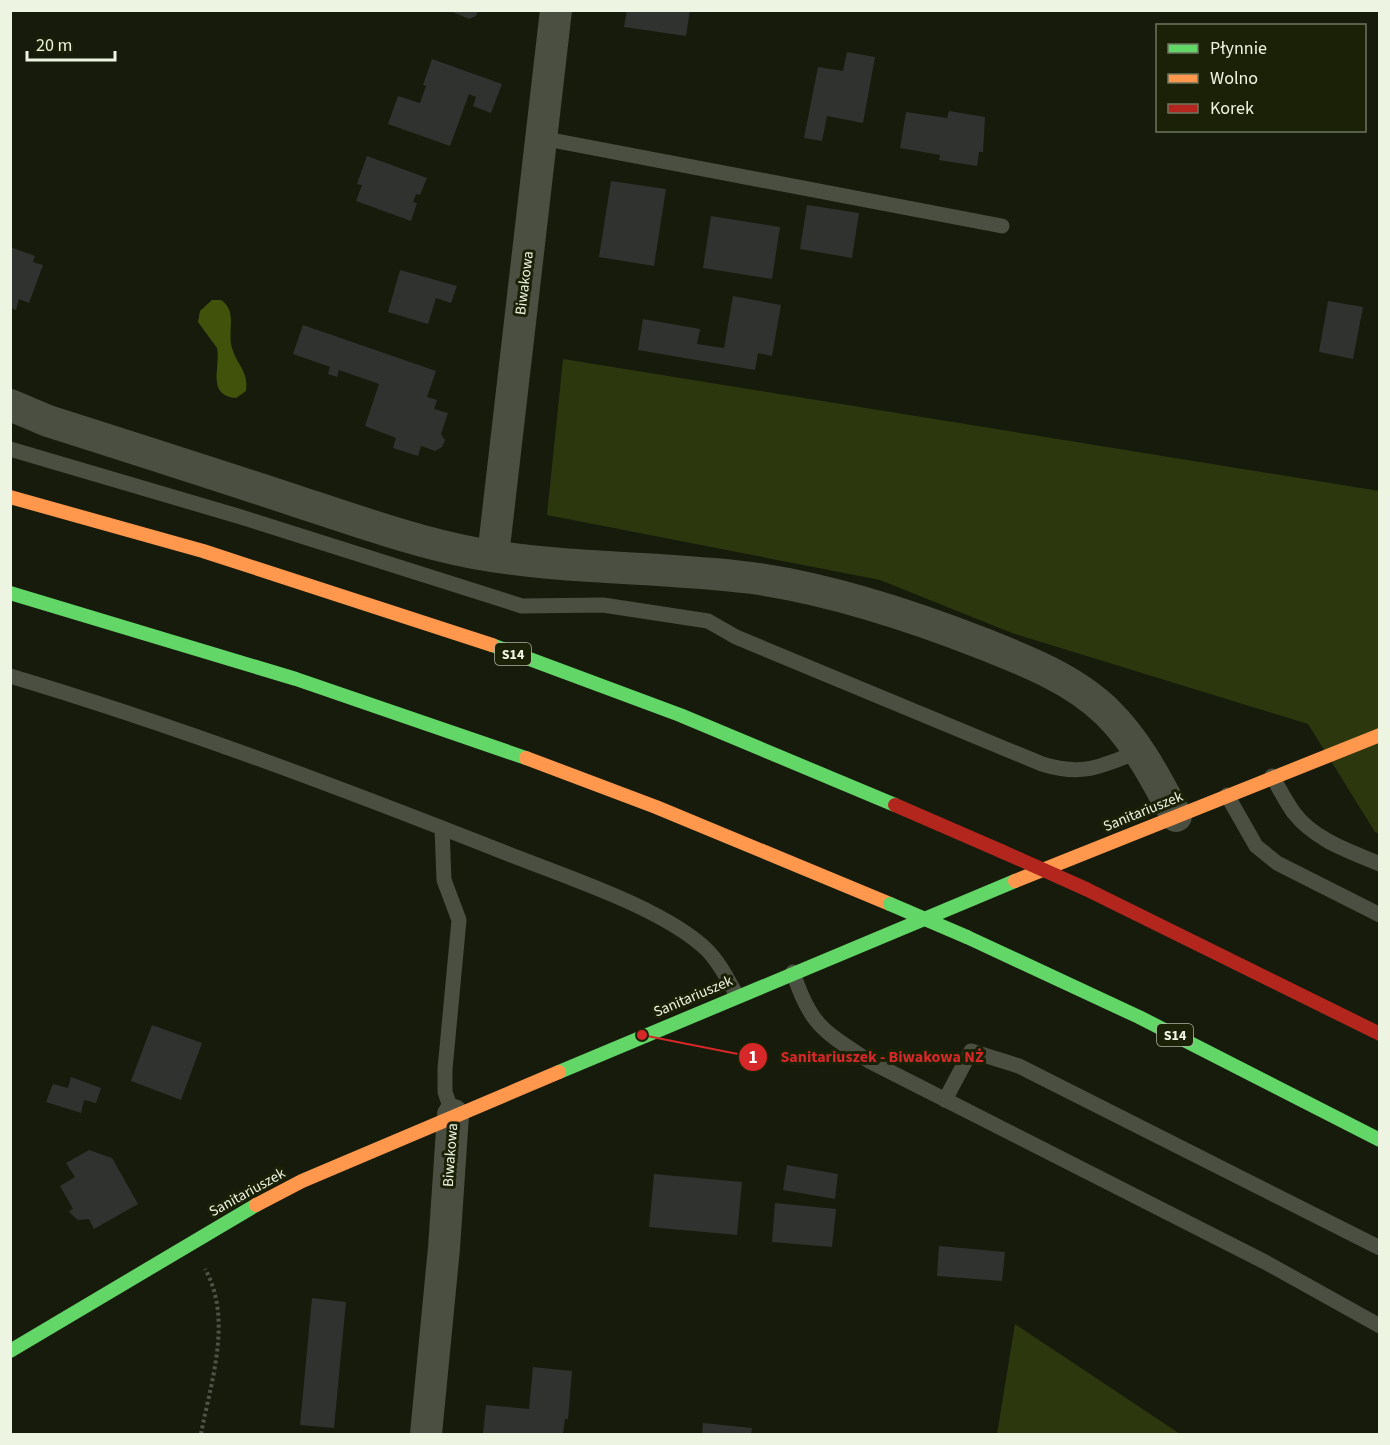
<svg xmlns="http://www.w3.org/2000/svg" width="1390" height="1445" font-family="'Source Sans 3',sans-serif">
	<style>
		.green { fill: #2c370e }
		.water { fill: #41520b }
		.building { fill: #2f322f }
		.lines { fill: none; stroke-linecap: round; stroke-linejoin: round }
		.path { stroke: #4f5347; stroke-width: 4; stroke-dasharray: 3 3; stroke-linecap: butt }
		.lane { stroke: #4b4f42; stroke-width: 15 }
		.street { stroke: #4b4f42; stroke-width: 32 }
		.fast { stroke: #63d668; stroke-width: 14 }
		.slow { stroke: #ff974d; stroke-width: 14 }
		.jam { stroke: #b3261e; stroke-width: 14 }
		.fast-bridge { stroke: #63d668; stroke-width: 14 }
		.jam-bridge { stroke: #b3261e; stroke-width: 14 }
		.labels { text-anchor: middle; stroke-width: 6; stroke-linejoin: round; paint-order: stroke }
		.shield { fill: #1a2106; stroke: #aeb5a0; stroke-width: 1.5 }
		.shield-label { font-size: 14px; font-weight: bold; fill: #edf4e2 }
		.street-label { font-size: 15px; fill: #edf4e2; stroke: #1a2106 }
		.leader { fill: none; stroke: #d62828; stroke-width: 2 }
		.callout-dot { fill: #d62828; stroke: #1a2106; stroke-width: 2 }
		.mark-label { font-size: 18px; text-anchor: middle; font-weight: bold; fill: #fff }
		.callout-label { font-size: 16px; text-anchor: middle; font-weight: bold; fill: #d62828; stroke: #1a2106; stroke-width: 6; stroke-linejoin: round; paint-order: stroke }
	</style>
	<rect width="100%" height="100%" fill="#171b0c"/>
	<g class="green">
		<path d="M563 359 1379 491V834L1375 832 1308 724 1012 633 880 580 547 515Z"/>
		<path d="M1015 1324 1180 1434H997Z"/>
	</g>
	<path class="water" d="M212 300H221C238 312 227 330 232 348 237 365 249 372 246 391L236 398C206 395 221 367 217 348L198 322 200 311Z"/>
	<g class="building">
		<path d="M448 10H478L476 16 469 19Z"/>
		<path d="M627 10H690L686 36 624 27Z"/>
		<path d="M847 52 875 57 863 123 827 116 822 141 804 138 818 67 843 71Z"/>
		<path d="M432 59 502 84 491 113 473 106 476 97 469 94 450 146 388 124 398 96 420 103 426 86 423 85Z"/>
		<path d="M949 111 985 117 983 152H979L977 166 939 160 940 155 900 148 906 112 947 118Z"/>
		<path d="M367 156 427 178 420 195 416 194 413 202 417 203 411 221 356 201 362 185 357 184Z"/>
		<path d="M611 181 666 189 654 266 599 257Z"/>
		<path d="M807 205 859 213 852 258 800 249Z"/>
		<path d="M711 216 780 227 772 279 703 268Z"/>
		<path d="M10 247 35 256 33 262 43 265 29 303 19 299 16 310 10 308Z"/>
		<path d="M400 270 457 286 451 303 436 298 428 324 388 312Z"/>
		<path d="M733 296 781 305 772 356 758 353 755 370 638 350 643 319 700 329 697 344 724 348Z"/>
		<path d="M1328 301 1363 307 1353 359 1319 352Z"/>
		<path d="M303 325 436 371 427 397 437 400 434 409 448 413 441 434 445 440 442 447 435 451 421 446 418 456 393 448 396 438 365 426 379 384 339 370 337 377 328 374 330 367 293 354Z"/>
		<path d="M152 1025 202 1043 181 1100 131 1081Z"/>
		<path d="M71 1077 101 1088 96 1103 84 1100 81 1113 46 1102 53 1084 68 1088Z"/>
		<path d="M89 1150 112 1158 138 1204 94 1229 89 1219 78 1220 71 1214 69 1211 73 1209 60 1186 75 1177 66 1163Z"/>
		<path d="M787 1165 838 1174 835 1199 783 1190Z"/>
		<path d="M654 1174 742 1182 737 1235 649 1227Z"/>
		<path d="M775 1203 836 1209 832 1247 772 1242Z"/>
		<path d="M939 1246 1005 1252 1002 1281 937 1276Z"/>
		<path d="M312 1298 346 1302 334 1428 300 1425Z"/>
		<path d="M533 1367 572 1371 568 1419H565L563 1434H483L486 1405 529 1409Z"/>
		<path d="M703 1423 752 1428 751 1434H702Z"/>
	</g>
	<g class="lines">
		<path class="path" d="M201 1434C211 1381 233 1319 205 1269"/>
		<g class="lane">
			<path d="M541 138 1002 226"/>
			<path d="M10 449 241 517 522 606 603 605 708 621 736 637 1042 764C1084 777 1101 766 1140 751"/>
			<path d="M10 676C181 727 346 790 511 855 567 877 665 909 707 950 720 963 728 980 737 996"/>
			<path d="M1272 776C1279 788 1286 802 1294 813 1315 840 1349 851 1380 864"/>
			<path d="M1227 795 1256 846 1277 863 1380 915"/>
			<path d="M442 828 444 880 459 920 445 1069V1092L453 1115"/>
			<path d="M793 972C810 1025 823 1031 869 1061L1265 1262 1380 1326"/>
			<path d="M945 1100 971 1051 1019 1066 1380 1248"/>
		</g>
		<g class="street">
			<path d="M10 405 48 421C133 448 218 475 302 503 358 521 416 542 474 553 566 570 660 566 752 578 831 589 910 615 984 644 1027 661 1075 680 1108 713 1138 743 1156 779 1176 816"/>
			<path d="M493 556 556 10"/>
			<path d="M426 1434 444 1248 453 1115"/>
		</g>
		<g class="fast">
			<path d="M10 593 296 679 526 758"/>
			<path d="M492 645 680 715 895 805"/>
			<path d="M967 937 1139 1017 1380 1140"/>
			<path d="M559 1072 1015 881"/>
			<path d="M10 1351 256 1205"/>
		</g>
		<g class="slow">
			<path d="M10 497 203 551 492 645"/>
			<path d="M526 758 656 807 890 904"/>
			<path d="M1015 881 1380 735"/>
			<path d="M256 1205 302 1181 559 1072"/>
		</g>
		<g class="jam">
			<path d="M895 805 1001 851"/>
			<path d="M1086 889 1380 1034"/>
		</g>
		<path class="fast-bridge" d="M890 904 967 937"/>
		<path class="jam-bridge" d="M1001 851 1086 889"/>
	</g>
	<g class="labels">
		<g class="shield">
			<rect x="495" y="643" width="36" height="22" rx="4.5"/>
			<rect x="1157" y="1024" width="36" height="22" rx="4.5"/>
		</g>
		<g class="shield-label">
			<text x="513" y="659">S14</text>
			<text x="1175" y="1040">S14</text>
		</g>
		<g class="street-label">
			<text transform="translate(524 283) rotate(-83)" y="5">Biwakowa</text>
			<text transform="translate(1143 811) rotate(-22)" y="5">Sanitariuszek</text>
			<text transform="translate(693 996) rotate(-23)" y="5">Sanitariuszek</text>
			<text transform="translate(450 1155) rotate(-86)" y="5">Biwakowa</text>
			<text transform="translate(247 1192) rotate(-29)" y="5">Sanitariuszek</text>
		</g>
	</g>
	<path class="leader" d="M642 1035L753 1057"/>
	<g class="callout-dot">
		<circle cx="642" cy="1035" r="6"/>
		<circle cx="753" cy="1057" r="15"/>
	</g>
	<g class="mark-label">
		<text x="753" y="1063">1</text>
	</g>
	<g class="callout-label">
		<text x="882" y="1062">Sanitariuszek - Biwakowa NŻ</text>
	</g>
	<rect width="1390" height="1445" fill="none" stroke="#edf4e2" stroke-width="24"/>
	<rect x="1156" y="24" width="210" height="108" fill="#1a2106" stroke="#6e755e" stroke-width="1.5"/>
	<rect x="1168" y="44" width="30" height="9" fill="#63d668" stroke="#6e755e" stroke-width="1.5"/>
	<text x="1210" y="54" font-size="18" fill="#edf4e2">Płynnie</text>
	<rect x="1168" y="74" width="30" height="9" fill="#ff974d" stroke="#6e755e" stroke-width="1.5"/>
	<text x="1210" y="84" font-size="18" fill="#edf4e2">Wolno</text>
	<rect x="1168" y="104" width="30" height="9" fill="#b3261e" stroke="#6e755e" stroke-width="1.5"/>
	<text x="1210" y="114" font-size="18" fill="#edf4e2">Korek</text>
	<path d="M27 51v9h88v-9" fill="none" stroke="#edf4e2" stroke-width="3"/>
	<text x="36" y="51" font-size="18" fill="#edf4e2" stroke="#1a2106" stroke-width="4.5" paint-order="stroke">20 m</text>
</svg>
